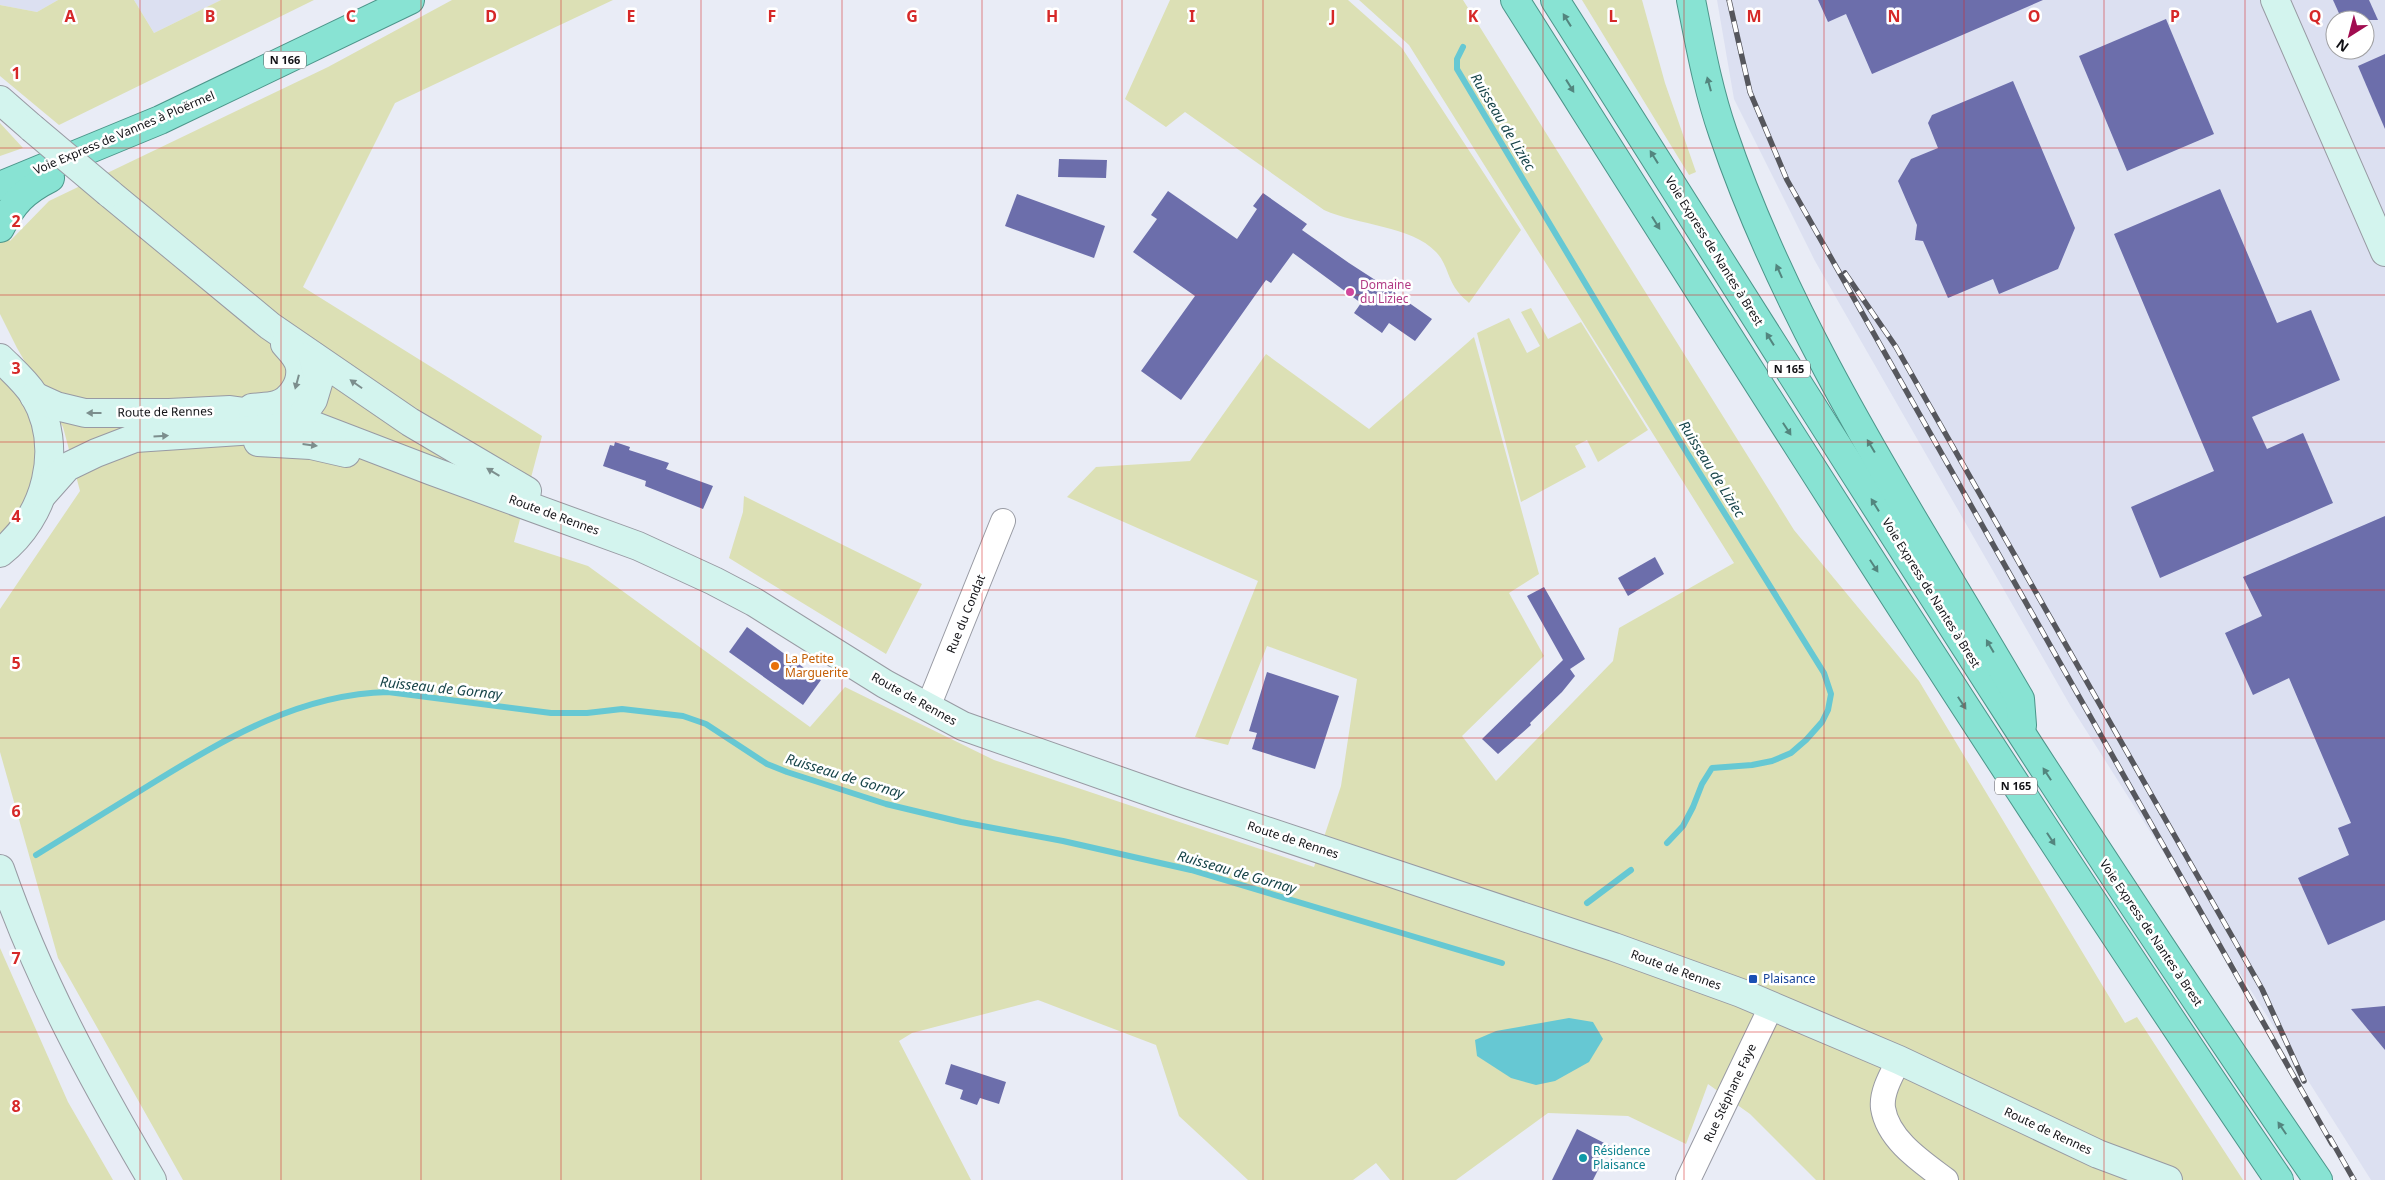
<svg xmlns="http://www.w3.org/2000/svg" width="2385" height="1180" font-family="'Noto Sans',sans-serif">
	<style>
		.built { fill: #dce0f1; fill-rule: evenodd }
		.green { fill: #dce0b5 }
		.water { fill: #66c8d3 }
		.lines { fill: none; stroke-linecap: round; stroke-linejoin: round }
		.stream { stroke: #66c8d3; stroke-width: 6 }
		.building { fill: #6c6eab }
		.minor-casing { stroke: #989aa3; stroke-width: 26 }
		.secondary-casing { stroke: #989aa3; stroke-width: 30 }
		.trunk-casing { stroke: #4c958a; stroke-width: 30 }
		.minor { stroke: #fff; stroke-width: 24 }
		.secondary { stroke: #d3f4ee; stroke-width: 28 }
		.trunk { stroke: #88e3d3; stroke-width: 28 }
		.rail-casing { stroke: #56575d; stroke-width: 5.5 }
		.rail { stroke: #fff; stroke-width: 4; stroke-dasharray: 11; stroke-linecap: butt }
		.secondary-bridge-casing { stroke: #989aa3; stroke-width: 30; stroke-linecap: butt }
		.secondary-bridge { stroke: #d3f4ee; stroke-width: 28 }
		.oneway { fill: #53857e }
		.oneway2 { fill: #7c8e8d }
		.grid { fill: none; stroke: #d62828; stroke-width: 1; stroke-opacity: 0.55 }
		.hotel-dot { fill: #d1479c; stroke: #fff; stroke-width: 2 }
		.food-dot { fill: #e8710a; stroke: #fff; stroke-width: 2 }
		.transit-dot { fill: #1a4fb4; stroke: #fff; stroke-width: 2 }
		.culture-dot { fill: #0f9aa8; stroke: #fff; stroke-width: 2 }
		.labels { text-anchor: middle; stroke-width: 5; stroke-linejoin: round; paint-order: stroke }
		.shield { fill: #fff; stroke: #59595c; stroke-width: 1 }
		.shield-label { font-size: 11px; font-weight: bold; fill: #121216 }
		.street-label { font-size: 12px; fill: #121216; stroke: #fff }
		.hotel-label { font-size: 12px; fill: #b23c85; stroke: #fff; text-anchor: start }
		.food-label { font-size: 12px; fill: #c56008; stroke: #fff; text-anchor: start }
		.transit-label { font-size: 12px; fill: #164399; stroke: #fff; text-anchor: start }
		.culture-label { font-size: 12px; fill: #0d838f; stroke: #fff; text-anchor: start }
		.water-label { font-size: 14px; font-style: italic; fill: #18454a; stroke: #fff }
		.grid-label { font-size: 16px; text-anchor: middle; font-weight: bold; fill: #d62828; stroke: #fff; stroke-width: 5; stroke-linejoin: round; paint-order: stroke }
	</style>
	<rect width="100%" height="100%" fill="#e9ecf6"/>
	<g class="built">
		<path d="M0 0H58L37 12 0 5Z"/>
		<path d="M134 0H221L154 33Z"/>
		<path d="M1717 0H2385V1180H2371L2070 705 1815 261 1734 99ZM2335 20H2365V50H2335Z"/>
	</g>
	<g class="green">
		<path d="M58 0H134L154 33 221 0H314L59 125 0 76V5L37 12Z"/>
		<path d="M452 0H613L395 103 303 287 542 436 514 542 588 566 810 727 845 687 994 760 1314 867 1341 786 1357 679 1267 646 1228 745 1195 737 1258 581 1067 497 1096 467 1190 461 1266 354 1369 429 1474 337 1539 574 1509 593 1544 656 1462 736 1496 781 1613 661 1619 628 1734 563 1409 45 1359 0H1463L1794 530 1919 681 2125 1023 2137 1017 2243 1180H1816L1750 1114 1708 1084 1686 1144 1628 1116 1548 1113 1456 1180H1390L1376 1163 1353 1180H1248L1179 1116 1156 1045 1038 1000 912 1033 899 1041 971 1180H183L58 958 0 752V609L80 491 63 427 17 348 0 314V225L10 241 49 201 328 67Z"/>
		<path d="M1170 0H1348L1402 48 1521 230 1469 303C1466 300 1461 296 1458 292 1448 280 1447 263 1436 252 1412 226 1357 225 1324 210L1185 112 1166 127 1125 99Z"/>
		<path d="M1582 0H1642L1665 83 1696 172 1689 175Z"/>
		<path d="M0 123 23 148 0 156Z"/>
		<path d="M1531 308 1548 339 1581 322 1648 430 1598 462 1587 440 1575 446 1586 467 1521 502 1477 333 1509 318 1527 353 1540 346 1521 312Z"/>
		<path d="M0 377C39 406 45 468 22 509 17 519 7 528 0 536Z"/>
		<path d="M744 496 922 584 886 654 729 558 743 512Z"/>
		<path d="M0 948 68 1102 113 1180H0Z"/>
	</g>
	<path class="water" d="M1569 1018 1593 1022 1603 1039 1589 1062 1555 1081 1536 1085 1511 1078 1477 1056 1475 1040 1496 1031Z"/>
	<g class="lines">
		<g class="stream">
			<path d="M1463 47 1457 59V69L1679 440 1824 673 1831 694 1828 710 1822 722 1806 740 1791 753 1772 761 1752 765 1712 768 1702 784 1693 807 1683 826 1667 843"/>
			<path d="M36 855C76 830 116 806 156 781 228 737 301 694 388 692L551 713H587L622 709 683 716 706 724 767 764 787 772 886 804 961 822 1063 841 1191 870 1502 963"/>
			<path d="M1587 903 1631 870"/>
		</g>
	</g>
	<g class="building">
		<path d="M1818 0H2043L1872 74 1846 14 1828 22Z"/>
		<path d="M2333 0H2369L2378 20H2342Z"/>
		<path d="M2166 19 2214 134 2127 171 2079 56Z"/>
		<path d="M2385 54V129L2358 66Z"/>
		<path d="M2013 81 2075 228 2058 269 1999 294 1993 279 1948 298 1923 241 1915 240 1917 225 1898 181 1911 159 1938 148 1928 123 1932 115Z"/>
		<path d="M1059 159 1107 160 1106 178 1058 177Z"/>
		<path d="M2220 189 2277 323 2311 310 2340 380 2252 417 2267 449 2303 433 2333 503 2160 578 2131 507 2214 471 2114 234Z"/>
		<path d="M1168 191 1237 239 1257 209 1253 206 1263 193 1307 224 1302 230 1349 263 1383 285 1395 282V293L1432 319 1415 341 1389 323 1382 333 1354 313 1361 303 1293 253 1271 283 1266 280 1181 400 1141 371 1195 296 1133 252 1157 219 1151 215Z"/>
		<path d="M1017 194 1105 226 1094 258 1005 226Z"/>
		<path d="M615 442 630 447 629 450 669 463 666 469 713 486 703 509 645 486 646 481 603 466 610 445 614 446Z"/>
		<path d="M2385 516V920L2328 945 2298 878 2349 855 2338 828 2351 823 2289 678 2253 695 2225 633 2262 616 2243 577Z"/>
		<path d="M1655 557 1664 574 1628 596 1618 578Z"/>
		<path d="M1544 587 1585 659 1570 669 1575 676 1562 692 1530 723 1531 725 1498 754 1482 739 1563 660 1527 596Z"/>
		<path d="M747 627 821 680 803 705 729 652Z"/>
		<path d="M1267 672 1339 696 1315 769 1252 749 1257 733 1249 731Z"/>
		<path d="M2385 1006V1050L2351 1009Z"/>
		<path d="M951 1064 1006 1082 999 1104 980 1098 977 1105 960 1099 963 1090 945 1084Z"/>
		<path d="M1577 1129 1610 1146 1593 1180H1552Z"/>
	</g>
	<g class="lines">
		<defs>
			<g id="minor">
				<path d="M928 707 1003 521"/>
				<path d="M1899 1060C1892 1074 1881 1092 1883 1108 1888 1140 1922 1162 1946 1180"/>
				<path d="M1688 1180 1772 1005"/>
			</g>
			<g id="secondary">
				<path d="M2275 0 2385 252"/>
				<path d="M0 100 32 128"/>
				<path d="M109 193 270 326 410 422 527 491"/>
				<path d="M0 358C12 370 25 381 34 395 65 448 46 517 0 553"/>
				<path d="M34 396 56 406 85 413H169L230 410 299 420 432 471 638 546 714 581 754 602 885 684 963 726 1179 802 1614 947 1741 993 1899 1060 2098 1154 2168 1180"/>
				<path d="M252 408C260 407 269 407 276 405 291 401 302 383 300 368 299 358 291 351 285 344"/>
				<path d="M258 442 311 445 346 453"/>
				<path d="M43 494 67 467 96 453 135 438 271 429 290 426 299 420 313 400 319 380 313 356"/>
				<path d="M0 869C39 981 92 1078 152 1180"/>
			</g>
			<g id="trunk">
				<path d="M1515 0C1766 396 2015 792 2279 1180"/>
				<path d="M1555 0C1806 395 2053 794 2318 1180"/>
				<path d="M1691 0C1700 45 1708 90 1723 133 1792 336 1913 515 2020 699L2022 725"/>
				<path d="M0 186 160 120 410 0"/>
				<path d="M0 228C13 203 24 191 50 178"/>
			</g>
		</defs>
		<use href="#minor" class="minor-casing"/>
		<use href="#secondary" class="secondary-casing"/>
		<use href="#trunk" class="trunk-casing"/>
		<use href="#minor" class="minor"/>
		<use href="#secondary" class="secondary"/>
		<use href="#trunk" class="trunk"/>
		<defs>
			<g id="rail">
				<path d="M1729 0 1750 92 1787 180 2332 1144"/>
				<path d="M1845 273 1896 347 2262 989 2304 1081"/>
				<path d="M2330 1138 2354 1180"/>
			</g>
		</defs>
		<use href="#rail" class="rail-casing"/>
		<use href="#rail" class="rail"/>
		<defs>
			<path id="secondary-bridge" d="M32 128 109 193"/>
		</defs>
		<use href="#secondary-bridge" class="secondary-bridge-casing"/>
		<use href="#secondary-bridge" class="secondary-bridge"/>
	</g>
	<defs><path id="oneway-solid" d="M-6-.8H1V-3.2L6.5 0L1 3.2V.8H-6Z" transform="scale(1.25)"/></defs>
	<g class="oneway">
		<use href="#oneway-solid" transform="translate(1567 20) rotate(-122)"/>
		<use href="#oneway-solid" transform="translate(1709 84) rotate(-105)"/>
		<use href="#oneway-solid" transform="translate(1570 86) rotate(58)"/>
		<use href="#oneway-solid" transform="translate(1654 157) rotate(-122)"/>
		<use href="#oneway-solid" transform="translate(1656 223) rotate(58)"/>
		<use href="#oneway-solid" transform="translate(1779 271) rotate(-114)"/>
		<use href="#oneway-solid" transform="translate(1770 339) rotate(-122)"/>
		<use href="#oneway-solid" transform="translate(1787 429) rotate(57)"/>
		<use href="#oneway-solid" transform="translate(1871 446) rotate(-121)"/>
		<use href="#oneway-solid" transform="translate(1875 505) rotate(-122)"/>
		<use href="#oneway-solid" transform="translate(1874 566) rotate(57)"/>
		<use href="#oneway-solid" transform="translate(1990 646) rotate(-120)"/>
		<use href="#oneway-solid" transform="translate(1962 703) rotate(57)"/>
		<use href="#oneway-solid" transform="translate(2047 774) rotate(-123)"/>
		<use href="#oneway-solid" transform="translate(2051 839) rotate(57)"/>
		<use href="#oneway-solid" transform="translate(2282 1128) rotate(-124)"/>
	</g>
	<g class="oneway2">
		<use href="#oneway-solid" transform="translate(297 382) rotate(105)"/>
		<use href="#oneway-solid" transform="translate(356 384) rotate(-145)"/>
		<use href="#oneway-solid" transform="translate(94 413) rotate(-180)"/>
		<use href="#oneway-solid" transform="translate(161 436) rotate(-4)"/>
		<use href="#oneway-solid" transform="translate(310 445) rotate(7)"/>
		<use href="#oneway-solid" transform="translate(493 472) rotate(-149)"/>
	</g>
	<path class="grid" d="M140 0V1180M281 0V1180M421 0V1180M561 0V1180M701 0V1180M842 0V1180M982 0V1180M1122 0V1180M1263 0V1180M1403 0V1180M1543 0V1180M1684 0V1180M1824 0V1180M1964 0V1180M2104 0V1180M2245 0V1180M0 148H2385M0 295H2385M0 442H2385M0 590H2385M0 738H2385M0 885H2385M0 1032H2385"/>
	<circle class="hotel-dot" cx="1350" cy="292" r="5"/>
	<circle class="food-dot" cx="775" cy="666" r="5"/>
	<rect class="transit-dot" x="1748" y="974" width="10" height="10" rx="2.5"/>
	<circle class="culture-dot" cx="1583" cy="1158" r="5"/>
	<g class="labels">
		<g class="shield">
			<rect x="264" y="51.5" width="42" height="17" rx="4"/>
			<rect x="1768" y="360.5" width="42" height="17" rx="4"/>
			<rect x="1995" y="777.5" width="42" height="17" rx="4"/>
		</g>
		<g class="shield-label">
			<text x="285" y="64">N 166</text>
			<text x="1789" y="373">N 165</text>
			<text x="2016" y="790">N 165</text>
		</g>
		<g class="street-label">
			<text transform="translate(124 133) rotate(-23)" y="4">Voie Express de Vannes à Ploërmel</text>
			<text transform="translate(1714 251) rotate(58)" y="4">Voie Express de Nantes à Brest</text>
			<text transform="translate(165 412) rotate(-1)" y="4">Route de Rennes</text>
			<text transform="translate(554 515) rotate(20)" y="4">Route de Rennes</text>
			<text transform="translate(1931 593) rotate(58)" y="4">Voie Express de Nantes à Brest</text>
			<text transform="translate(966 614) rotate(-68)" y="4">Rue du Condat</text>
			<text transform="translate(914 699) rotate(29)" y="4">Route de Rennes</text>
			<text transform="translate(1293 840) rotate(18)" y="4">Route de Rennes</text>
			<text transform="translate(2151 933) rotate(56)" y="4">Voie Express de Nantes à Brest</text>
			<text transform="translate(1676 970) rotate(20)" y="4">Route de Rennes</text>
			<text transform="translate(1730 1093) rotate(-65)" y="4">Rue Stéphane Faye</text>
			<text transform="translate(2048 1131) rotate(25)" y="4">Route de Rennes</text>
		</g>
		<g class="hotel-label">
			<text x="1360" y="289">Domaine<tspan x="1360" dy="14">du Liziec</tspan></text>
		</g>
		<g class="food-label">
			<text x="785" y="663">La Petite<tspan x="785" dy="14">Marguerite</tspan></text>
		</g>
		<g class="transit-label">
			<text x="1763" y="983">Plaisance</text>
		</g>
		<g class="culture-label">
			<text x="1593" y="1155">Résidence<tspan x="1593" dy="14">Plaisance</tspan></text>
		</g>
		<g class="water-label">
			<text transform="translate(1503 122) rotate(59)" y="5">Ruisseau de Liziec</text>
			<text transform="translate(1712 469) rotate(58)" y="5">Ruisseau de Liziec</text>
			<text transform="translate(441 688) rotate(6)" y="5">Ruisseau de Gornay</text>
			<text transform="translate(845 776) rotate(17)" y="5">Ruisseau de Gornay</text>
			<text transform="translate(1237 872) rotate(16)" y="5">Ruisseau de Gornay</text>
		</g>
	</g>
	<g class="grid-label">
		<text x="70" y="22">A</text>
		<text x="210" y="22">B</text>
		<text x="351" y="22">C</text>
		<text x="491" y="22">D</text>
		<text x="631" y="22">E</text>
		<text x="772" y="22">F</text>
		<text x="912" y="22">G</text>
		<text x="1052" y="22">H</text>
		<text x="1192" y="22">I</text>
		<text x="1333" y="22">J</text>
		<text x="1473" y="22">K</text>
		<text x="1613" y="22">L</text>
		<text x="1754" y="22">M</text>
		<text x="1894" y="22">N</text>
		<text x="2034" y="22">O</text>
		<text x="2175" y="22">P</text>
		<text x="2315" y="22">Q</text>
		<text x="16" y="79">1</text>
		<text x="16" y="227">2</text>
		<text x="16" y="374">3</text>
		<text x="16" y="522">4</text>
		<text x="16" y="669">5</text>
		<text x="16" y="817">6</text>
		<text x="16" y="964">7</text>
		<text x="16" y="1112">8</text>
	</g>
	<g transform="translate(2350 35) rotate(216)"><circle r="24" fill="#ffffff" stroke="#a0a0a2"/>
	<path d="M0-4L9 19L0 12L-9 19Z" fill="#a10c50"/>
	<text y="-8" font-size="14" font-weight="bold" text-anchor="middle" fill="#121216">N</text>
	</g>
</svg>
